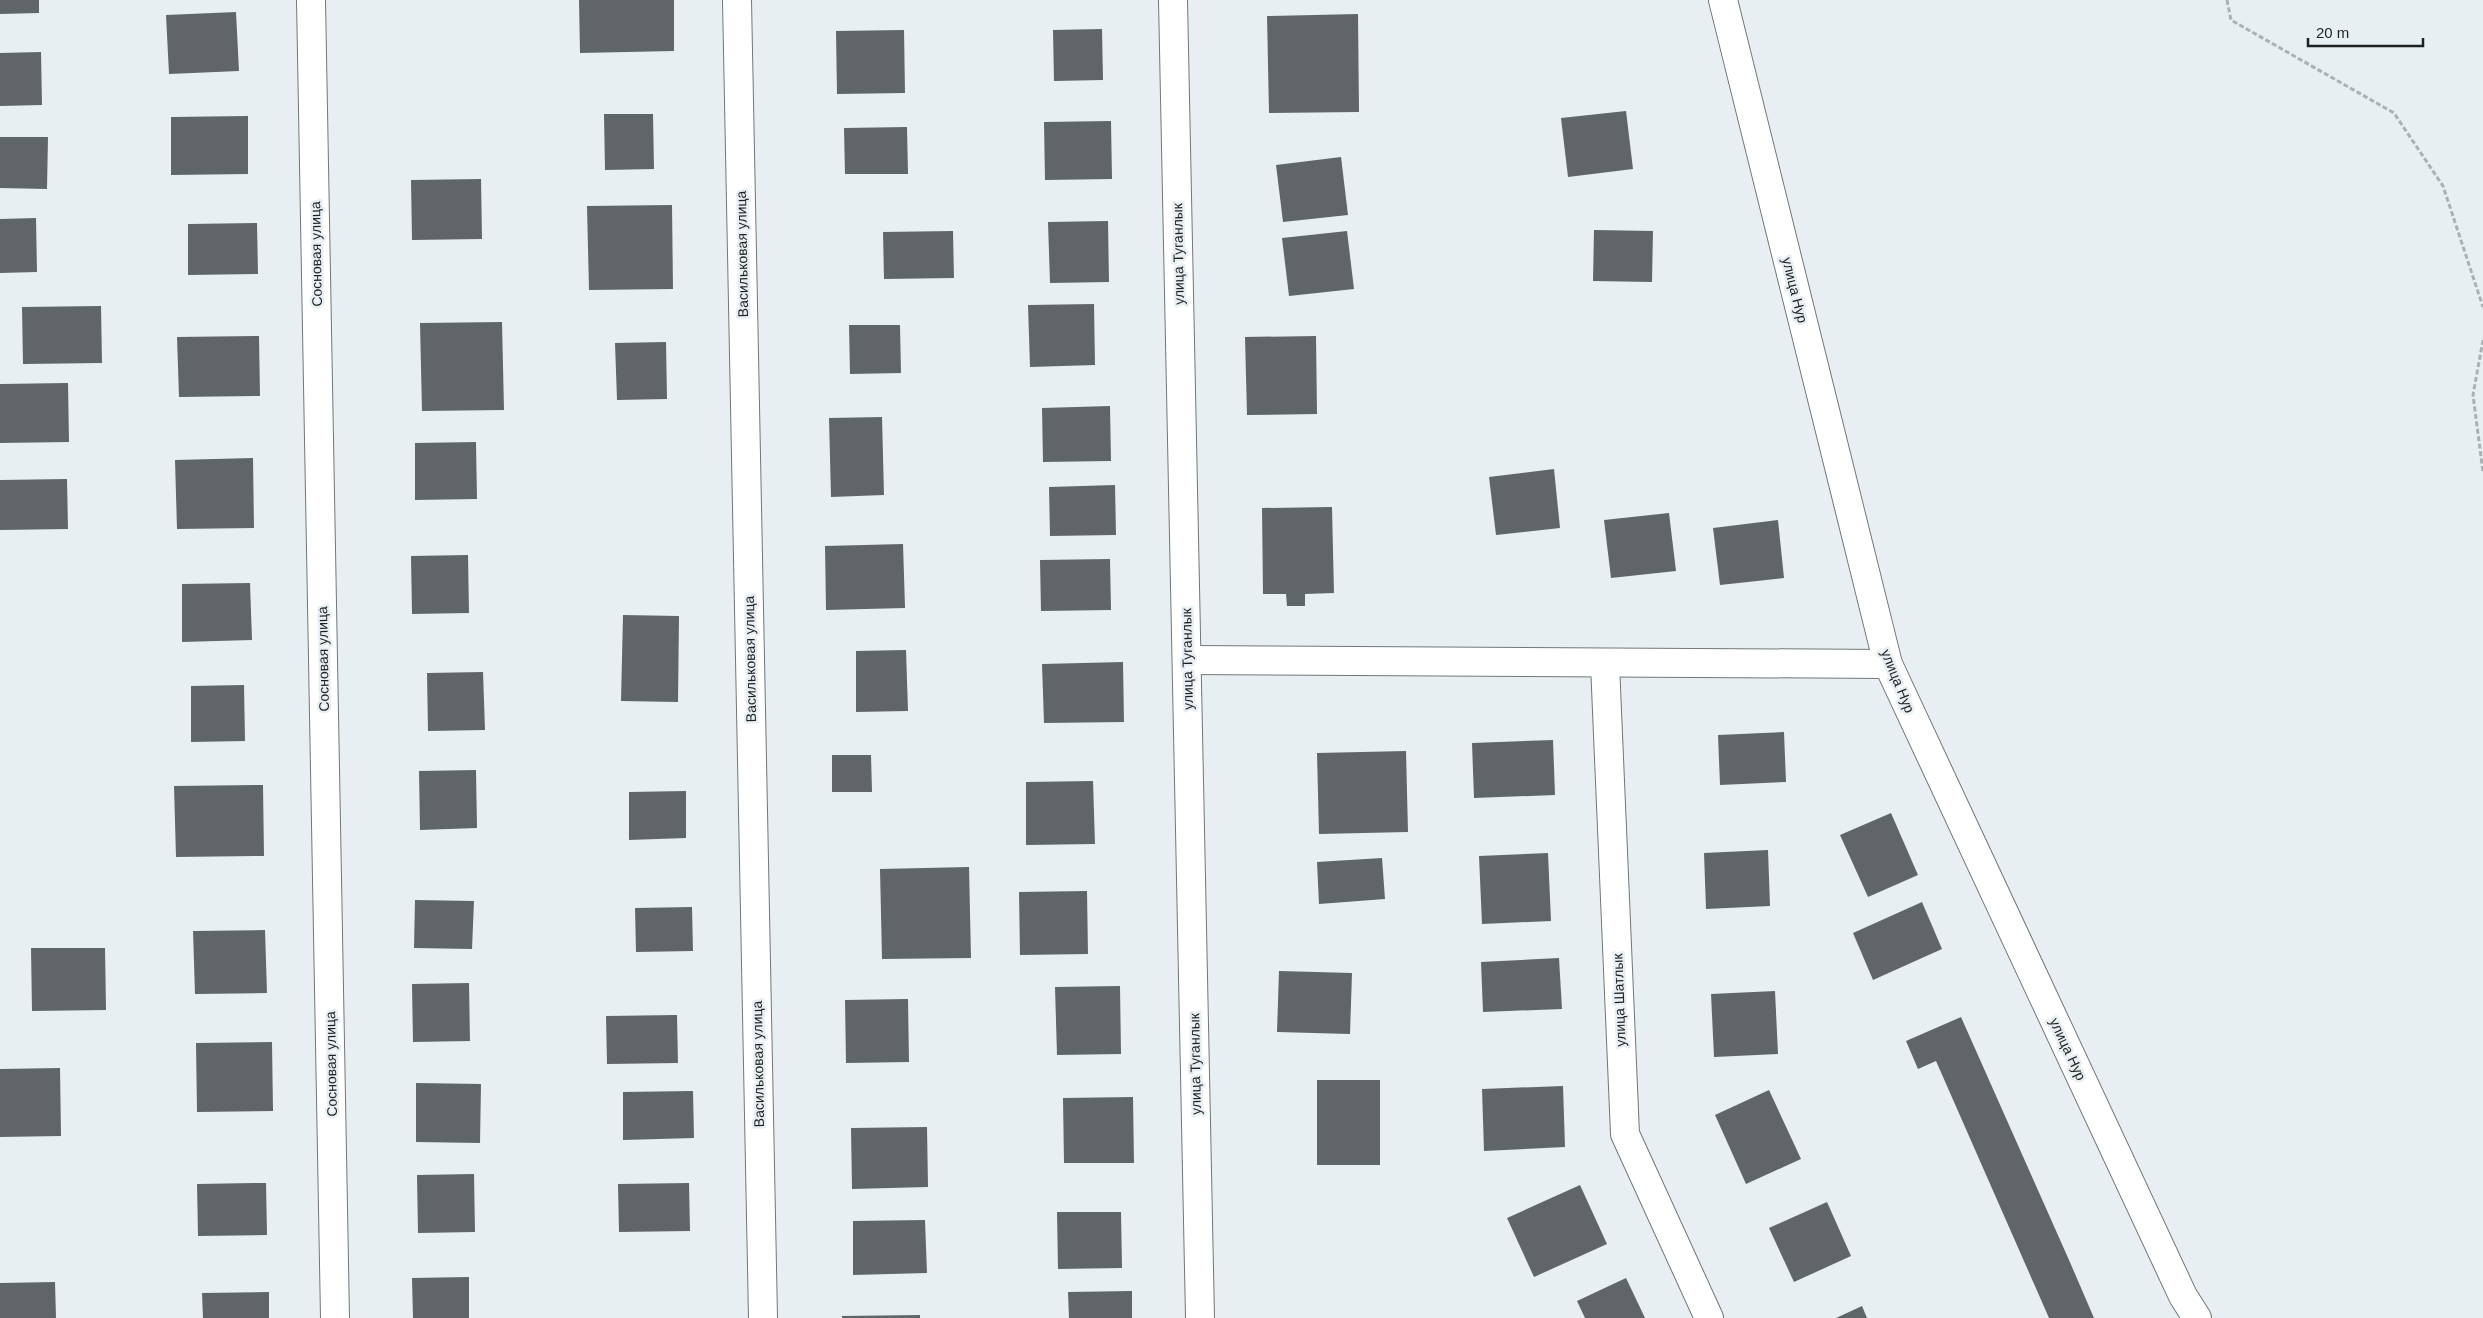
<svg xmlns="http://www.w3.org/2000/svg" width="2483" height="1318" font-family="Arial,sans-serif">
	<style>
		.building { fill: #606668 }
		.lines { fill: none; stroke-linecap: round; stroke-linejoin: round }
		.street-casing { stroke: #717779; stroke-width: 30 }
		.path { stroke: #abb1b3; stroke-width: 3; stroke-dasharray: 5 2.5; stroke-linecap: butt }
		.street { stroke: #fff; stroke-width: 28 }
		.labels { text-anchor: middle; stroke-width: 5; stroke-linejoin: round; paint-order: stroke }
		.street-label { font-size: 14px; fill: #1e2122; stroke: #e8eff2 }
	</style>
	<rect width="100%" height="100%" fill="#e8eff2"/>
	<g class="building">
		<path d="M0 0H39V13L0 14Z"/>
		<path d="M579 0H674V51L580 53Z"/>
		<path d="M236 12 239 71 169 74 166 15Z"/>
		<path d="M1358 14 1359 112 1269 113 1267 16Z"/>
		<path d="M1102 29 1103 80 1054 81 1053 30Z"/>
		<path d="M904 30 905 93 837 94 836 31Z"/>
		<path d="M41 52 42 105 0 106V53Z"/>
		<path d="M1626 111 1633 169 1568 177 1561 118Z"/>
		<path d="M604 114H653L654 169 605 170Z"/>
		<path d="M248 116V174L171 175V117Z"/>
		<path d="M1111 121 1112 179 1045 180 1044 122Z"/>
		<path d="M907 127 908 174H845L844 128Z"/>
		<path d="M0 137H48L47 189 0 188Z"/>
		<path d="M1341 157 1348 215 1283 222 1276 165Z"/>
		<path d="M481 179 482 239 412 240 411 180Z"/>
		<path d="M672 205 673 289 589 290 587 206Z"/>
		<path d="M36 218 37 272 0 273V219Z"/>
		<path d="M1108 221 1109 282 1050 283 1048 222Z"/>
		<path d="M257 223 258 274 188 275V224Z"/>
		<path d="M1594 230 1653 231 1652 282 1593 281Z"/>
		<path d="M953 231 954 278 884 279 883 232Z"/>
		<path d="M1347 231 1354 289 1289 296 1282 238Z"/>
		<path d="M1094 304 1095 365 1030 367 1028 305Z"/>
		<path d="M101 306 102 363 23 364 22 307Z"/>
		<path d="M502 322 504 410 422 411 420 323Z"/>
		<path d="M849 325H900L901 373 850 374Z"/>
		<path d="M259 336 260 396 179 397 177 337Z"/>
		<path d="M1316 336 1317 414 1247 415 1245 337Z"/>
		<path d="M666 342 667 399 617 400 615 343Z"/>
		<path d="M68 383 69 442 0 443V384Z"/>
		<path d="M1110 406 1111 461 1043 462 1042 408Z"/>
		<path d="M882 417 884 495 831 497 829 418Z"/>
		<path d="M476 442 477 499 415 500V443Z"/>
		<path d="M253 458 254 528 177 529 175 460Z"/>
		<path d="M1554 469 1560 528 1496 535 1489 477Z"/>
		<path d="M67 479 68 529 0 530V480Z"/>
		<path d="M1115 485 1116 535 1050 536 1049 487Z"/>
		<path d="M1332 507 1334 593 1305 594V606H1287L1286 594H1263L1262 508Z"/>
		<path d="M1669 513 1676 571 1611 578 1604 520Z"/>
		<path d="M1778 520 1784 578 1720 585 1713 528Z"/>
		<path d="M903 544 905 608 826 610 825 546Z"/>
		<path d="M468 555 469 613 412 614 411 556Z"/>
		<path d="M1110 559 1111 610 1041 611 1040 560Z"/>
		<path d="M250 583 252 640 182 642V584Z"/>
		<path d="M623 615 679 616 678 702 621 701Z"/>
		<path d="M906 650 908 711 856 712V651Z"/>
		<path d="M1123 662 1124 722 1044 723 1042 664Z"/>
		<path d="M483 672 485 730 428 731 427 673Z"/>
		<path d="M244 685 245 741 191 742V686Z"/>
		<path d="M1784 732 1786 782 1720 785 1718 735Z"/>
		<path d="M1553 740 1555 795 1474 798 1472 743Z"/>
		<path d="M1406 751 1408 832 1319 834 1317 753Z"/>
		<path d="M832 755H871L872 792H832Z"/>
		<path d="M476 770 477 828 420 830 419 771Z"/>
		<path d="M1093 781 1095 844 1026 845V782Z"/>
		<path d="M263 785 264 856 176 857 174 786Z"/>
		<path d="M686 791V838L629 840V792Z"/>
		<path d="M1891 813 1918 875 1868 897 1840 835Z"/>
		<path d="M1768 850 1770 906 1706 909 1704 853Z"/>
		<path d="M1548 853 1551 921 1482 924 1479 856Z"/>
		<path d="M1382 858 1385 899 1319 904 1317 862Z"/>
		<path d="M969 867 971 958 882 959 880 869Z"/>
		<path d="M1087 891 1088 954 1020 955 1019 892Z"/>
		<path d="M415 900 474 901 472 949 414 948Z"/>
		<path d="M1922 902 1942 949 1873 980 1853 933Z"/>
		<path d="M692 907 693 951 636 952 635 908Z"/>
		<path d="M265 930 267 993 195 994 193 931Z"/>
		<path d="M31 948H105L106 1010 32 1011Z"/>
		<path d="M1559 958 1562 1009 1483 1012 1481 962Z"/>
		<path d="M1279 971 1352 973 1350 1034 1277 1032Z"/>
		<path d="M469 983 470 1041 413 1042 412 984Z"/>
		<path d="M1120 986 1121 1054 1057 1055 1055 987Z"/>
		<path d="M1775 991 1778 1054 1714 1057 1711 994Z"/>
		<path d="M908 999 909 1062 846 1063 845 1000Z"/>
		<path d="M677 1015 678 1063 607 1064 606 1016Z"/>
		<path d="M1961 1017 2069 1260 2094 1318H2049L1936 1061 1918 1069 1906 1041Z"/>
		<path d="M272 1042 273 1111 197 1112 196 1043Z"/>
		<path d="M60 1068 61 1136 0 1137V1069Z"/>
		<rect x="1317" y="1080" width="63" height="85"/>
		<path d="M416 1083 481 1084 480 1143 416 1142Z"/>
		<path d="M1563 1086 1565 1147 1484 1151 1482 1089Z"/>
		<path d="M1769 1090 1801 1159 1746 1184 1715 1115Z"/>
		<path d="M693 1091 694 1138 623 1140V1092Z"/>
		<path d="M1133 1097 1134 1163H1064L1063 1098Z"/>
		<path d="M927 1127 928 1187 852 1189 851 1128Z"/>
		<path d="M474 1174 475 1232 418 1233 417 1175Z"/>
		<path d="M254 1183H266L267 1235 198 1236 197 1184Z"/>
		<path d="M689 1183 690 1231 619 1232 618 1184Z"/>
		<path d="M1580 1185 1607 1244 1534 1277 1507 1218Z"/>
		<path d="M1827 1202 1851 1256 1794 1282 1769 1228Z"/>
		<path d="M1057 1212H1121L1122 1268 1058 1269Z"/>
		<path d="M925 1220 927 1273 853 1275V1221Z"/>
		<path d="M469 1277V1318H413L412 1278Z"/>
		<path d="M1626 1278 1645 1318H1585L1577 1301Z"/>
		<path d="M55 1282 56 1318H0V1283Z"/>
		<path d="M1132 1291V1318H1069L1068 1292Z"/>
		<path d="M269 1292V1318H203L202 1293Z"/>
		<path d="M1862 1306 1867 1318H1836Z"/>
		<path d="M920 1315V1318H842V1316Z"/>
	</g>
	<g class="lines">
		<defs>
			<g id="street">
				<path d="M311 0 335 1318"/>
				<path d="M737 0 763 1318"/>
				<path d="M1173 0 1200 1318"/>
				<path d="M1723 0 1888 664 2183 1296 2197 1318"/>
				<path d="M1187 660 1888 664"/>
				<path d="M1605 664 1625 1134 1709 1318"/>
			</g>
		</defs>
		<use href="#street" class="street-casing"/>
		<g class="path">
			<path d="M2227 0 2231 20 2394 113 2443 186 2483 307"/>
			<path d="M2483 340 2473 395 2483 472"/>
		</g>
		<use href="#street" class="street"/>
	</g>
	<g class="labels">
		<g class="street-label">
			<text transform="translate(316 254) rotate(-91)" y="5">Сосновая улица</text>
			<text transform="translate(742 254) rotate(-91)" y="5">Васильковая улица</text>
			<text transform="translate(1178 254) rotate(-91)" y="5">улица Туганлык</text>
			<text transform="translate(1795 290) rotate(76)" y="5">улица Нур</text>
			<text transform="translate(323 659) rotate(-91)" y="5">Сосновая улица</text>
			<text transform="translate(750 659) rotate(-91)" y="5">Васильковая улица</text>
			<text transform="translate(1187 659) rotate(-91)" y="5">улица Туганлык</text>
			<text transform="translate(1898 681) rotate(68)" y="5">улица Нур</text>
			<text transform="translate(1619 1000) rotate(-92)" y="5">улица Шатлык</text>
			<text transform="translate(2068 1049) rotate(65)" y="5">улица Нур</text>
			<text transform="translate(331 1064) rotate(-91)" y="5">Сосновая улица</text>
			<text transform="translate(758 1064) rotate(-91)" y="5">Васильковая улица</text>
			<text transform="translate(1195 1064) rotate(-91)" y="5">улица Туганлык</text>
		</g>
	</g>
	<path d="M2308 38v8h115v-8" fill="none" stroke="#1e2122" stroke-width="2.5"/>
	<text x="2316" y="38" font-size="15" fill="#1e2122" stroke="#e8eff2" stroke-width="4" paint-order="stroke">20 m</text>
</svg>
